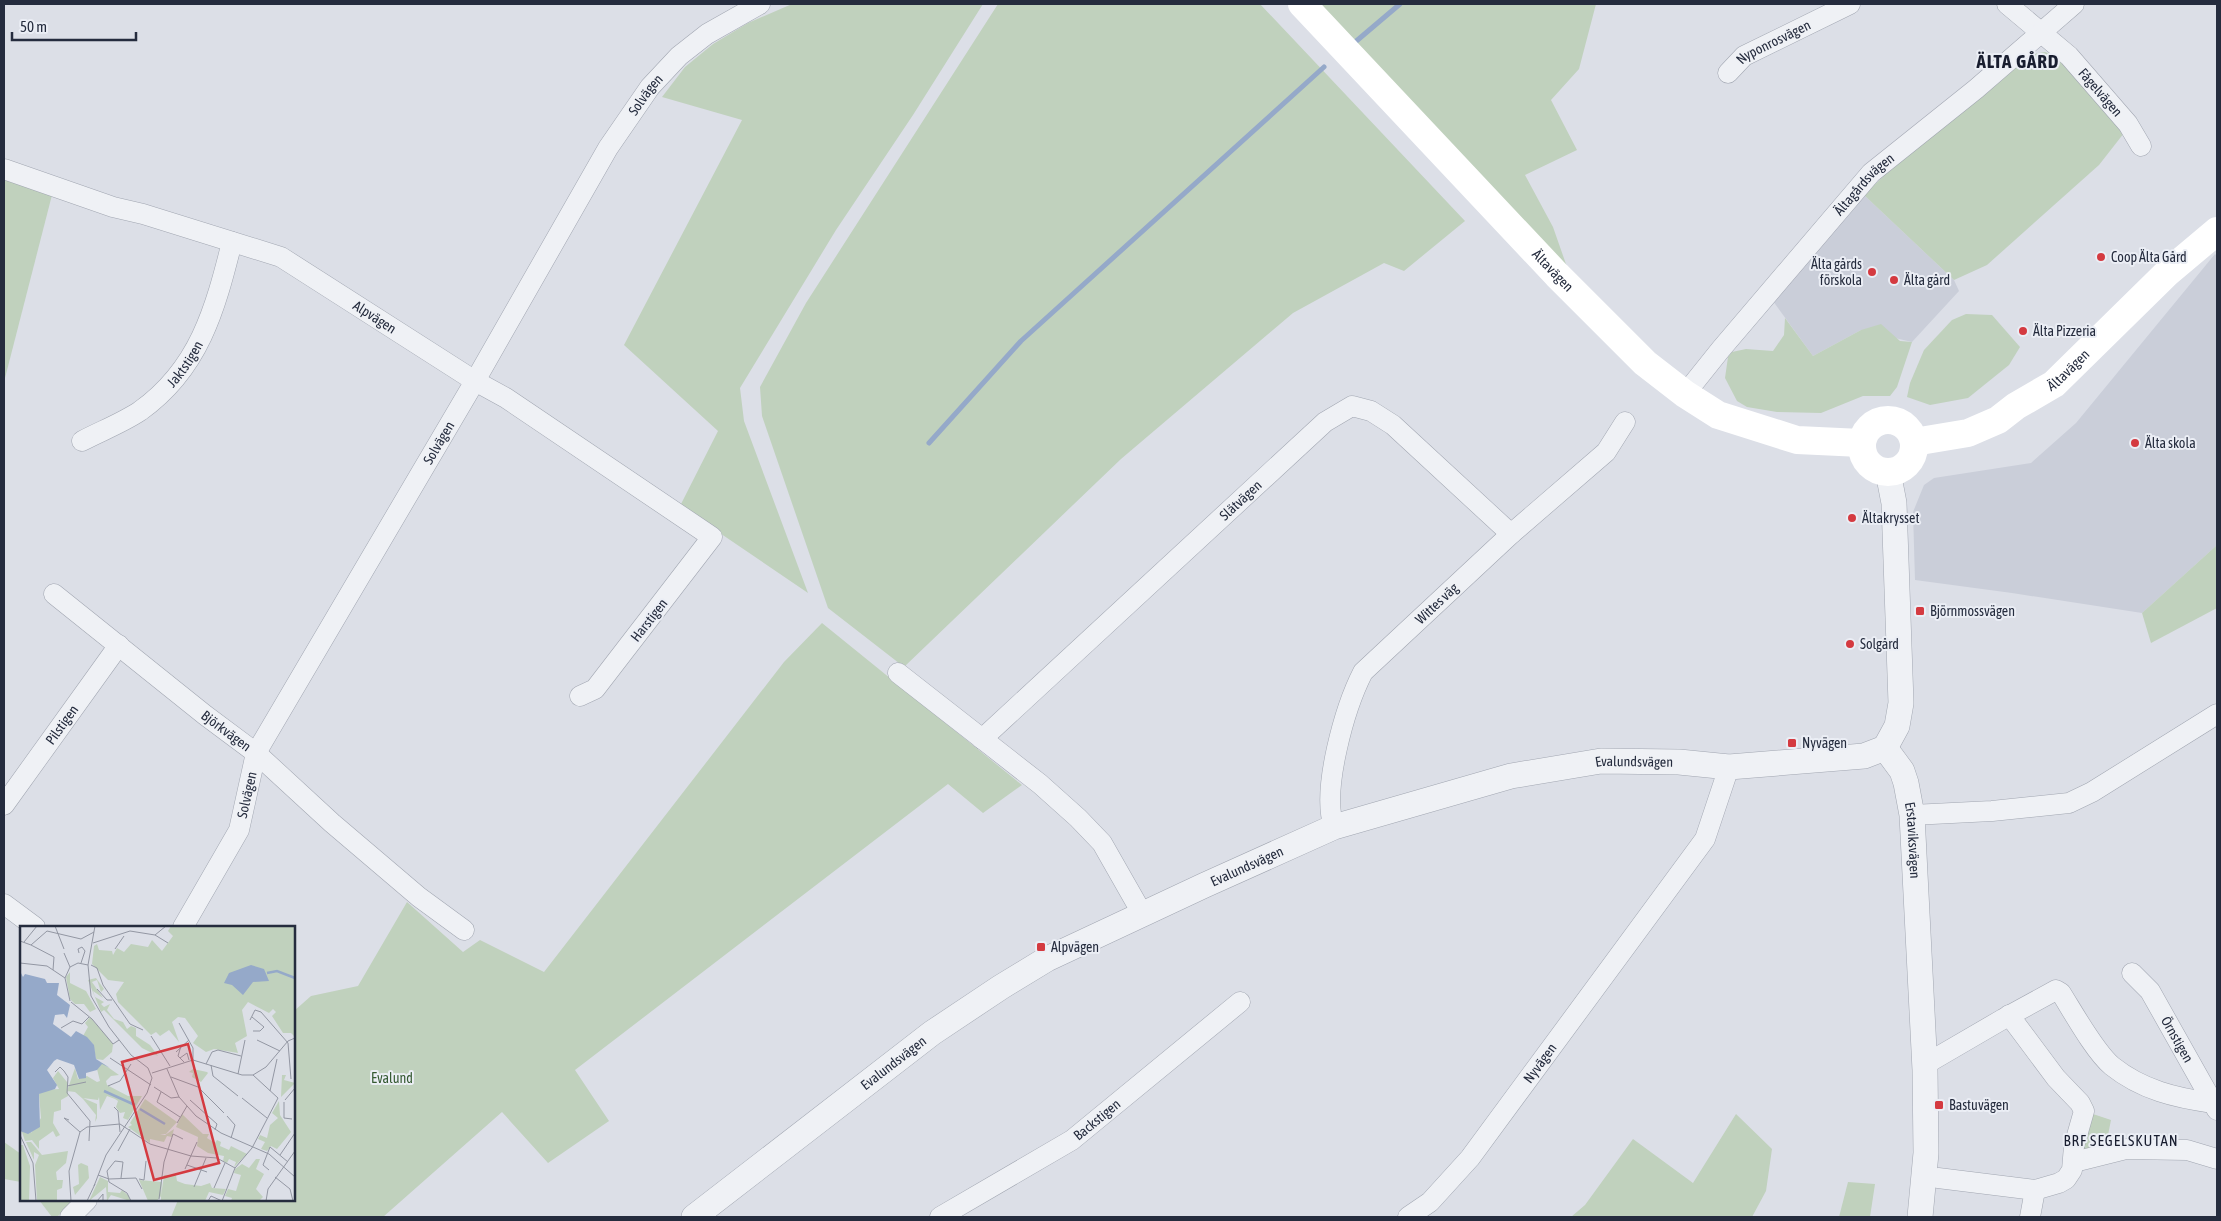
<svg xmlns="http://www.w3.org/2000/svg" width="2221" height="1221" font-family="'Asap Condensed',sans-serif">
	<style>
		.built { fill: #caced9 }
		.green { fill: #c0d1bd }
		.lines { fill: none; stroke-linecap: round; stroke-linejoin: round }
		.stream { stroke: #95a9c9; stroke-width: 5 }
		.minor-casing { stroke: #a1a6b1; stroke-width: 21 }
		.tertiary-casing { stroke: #a1a6b1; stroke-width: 26 }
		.minor { stroke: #eff1f5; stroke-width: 20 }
		.tertiary { stroke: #eff1f5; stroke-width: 25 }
		.secondary { stroke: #fff; stroke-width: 28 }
		.poi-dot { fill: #d43a40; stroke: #ebeef5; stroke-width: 2 }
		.labels { text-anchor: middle; stroke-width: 4; stroke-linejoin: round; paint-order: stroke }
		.street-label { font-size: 14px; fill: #252c3e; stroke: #ebeef5 }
		.poi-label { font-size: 14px; fill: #252c3e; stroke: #ebeef5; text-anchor: start }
		.park-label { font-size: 14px; fill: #355a32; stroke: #ebeef5 }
		.neighbourhood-label { font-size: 15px; letter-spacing: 1px; fill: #181d2f; stroke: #ebeef5 }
		.district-label { font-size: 19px; font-weight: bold; letter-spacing: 1px; fill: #181d2f; stroke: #ebeef5 }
		.inset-river { fill: none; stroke: #95a9c9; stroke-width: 2.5 }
		.inset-road { fill: none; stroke: #9397a3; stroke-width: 1 }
		.view { fill: #d43a40; fill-opacity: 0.15; stroke: #d43a40; stroke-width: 2.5 }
		.inset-edge { fill: none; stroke: #252c3e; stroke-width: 2.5 }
	</style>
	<rect width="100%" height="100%" fill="#dcdfe7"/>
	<g class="built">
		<path d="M1864 195 1954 280 1959 291 1912 342 1861 330 1813 356 1773 301Z"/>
		<path d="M2215 254 2217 256V545L2142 613 2012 593 1915 580 1913 512 1924 485 1934 478 2031 463 2076 423Z"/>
	</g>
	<g class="green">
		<path d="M792 4H983L913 115 836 230 740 388 744 421 808 593 680 506 718 431 624 345 742 120 662 97 685 67 713 44 748 23Z"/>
		<path d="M998 4H1260L1465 221 1404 271 1384 263 1293 313 1121 459 904 667 828 608 762 416 760 387 806 303Z"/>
		<path d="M1316 4H1596L1579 69 1551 100 1577 150 1525 175 1553 227 1567 267Z"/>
		<path d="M2045 52 2066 60 2124 133 2099 165 1987 265 1954 280 1864 195 1892 168 2028 55Z"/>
		<path d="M4 179 52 195 4 382Z"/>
		<path d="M1966 314 1992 315 2020 347 2009 365 1968 398 1930 405 1907 397 1910 383 1924 350 1952 320Z"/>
		<path d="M1785 318 1813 356 1861 330 1881 324 1900 341 1912 342 1897 387 1890 396H1863L1821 413 1777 412 1747 407 1737 401 1725 378 1728 357 1732 352 1746 349 1773 351 1784 335Z"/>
		<path d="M2217 545V608L2151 643 2142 613Z"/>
		<path d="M822 623 1022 785 983 813 948 784 575 1070 609 1121 548 1163 502 1112 383 1217H171L178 1200H294V1011L311 996 358 986 407 902 463 952 480 940 544 972 784 662Z"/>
		<path d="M2084 1111 2111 1120 2106 1145H2097L2091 1158 2074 1146Z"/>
		<path d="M1736 1114 1772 1149 1766 1191 1752 1217H1571L1585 1205 1633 1139 1693 1183Z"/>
		<path d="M4 1142 21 1154V1182L4 1179Z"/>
		<path d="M1848 1182 1875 1184 1870 1217H1839Z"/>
		<path d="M39 1200H75L57 1217H52Z"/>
	</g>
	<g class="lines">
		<g class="stream">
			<path d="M1354 43 1400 4"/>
			<path d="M929 443 1021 341 1324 67"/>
		</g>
		<defs>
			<g id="minor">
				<path id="s1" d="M2007 4 2069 56 2128 124 2141 146"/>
				<path id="s2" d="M1728 73 1744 56 1850 4"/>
				<path id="s3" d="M4 169 113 207 143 214 281 257 475 381 506 398 712 537 595 689 580 696"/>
				<path id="s4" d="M1685 394 1721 349 1871 173 1976 89 2074 4"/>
				<path id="s5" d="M82 441C101 431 122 423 140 411 199 369 215 310 232 242"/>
				<path id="s6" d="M54 594 205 715 256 753 332 823 419 897 464 930"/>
				<path d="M898 673 1040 784 1078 818 1102 843 1143 915"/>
				<path id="s7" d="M982 739 1325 422 1352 406 1371 411 1393 425 1511 534"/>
				<path id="s8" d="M4 805 119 645"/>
				<path d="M1912 815 1992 811 2069 803 2092 792 2217 714"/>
				<path id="s9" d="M1334 827C1321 790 1345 707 1363 672L1511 534 1606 452 1625 422"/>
				<path d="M4 904 35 927"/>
				<path id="s10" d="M183 927 239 830 256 753 475 381 608 148 650 87 679 56 707 34 760 4"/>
				<path id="s11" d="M2132 973 2150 991 2217 1110"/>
				<path d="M1924 1065 2003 1019 2056 990 2061 993C2073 1012 2095 1052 2112 1066 2142 1090 2176 1098 2213 1103"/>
				<path d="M2074 1162 2126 1149 2187 1150 2217 1159"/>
				<path d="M1938 1178 2035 1190 2059 1183 2066 1179 2072 1170 2074 1146 2084 1111 2080 1103 2056 1078 2009 1015"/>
				<path d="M70 1217 87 1200"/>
				<path id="s12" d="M940 1217 1072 1140 1240 1002"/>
				<path id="s13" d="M1408 1217 1430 1202 1470 1158 1705 839 1729 767"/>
				<path d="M2030 1217 2035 1190"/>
			</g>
			<g id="tertiary">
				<path id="s14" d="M1885 748 1902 771 1906 783 1912 815 1925 1070 1926 1153 1920 1217"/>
				<path d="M1885 748 1897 726 1901 703 1894 503 1888 472"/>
				<path id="s15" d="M694 1217 932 1033 1001 987 1047 959 1205 885 1334 827 1511 776 1601 761 1679 762 1729 767 1864 756 1885 748"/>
			</g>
		</defs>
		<use href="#minor" class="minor-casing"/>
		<use href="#tertiary" class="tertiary-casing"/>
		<use href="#minor" class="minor"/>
		<use href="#tertiary" class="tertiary"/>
		<g class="secondary">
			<path id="s16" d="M1302 4 1557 275 1645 363 1685 394 1718 415 1797 440 1861 443"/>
			<circle cx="1888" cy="446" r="26"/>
			<path id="s17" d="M1914 442 1968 433 1998 420 2016 406 2054 384 2167 273 2217 231"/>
		</g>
	</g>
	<g class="poi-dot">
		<circle cx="2101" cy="257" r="5"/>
		<circle cx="1872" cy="272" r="5"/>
		<circle cx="1894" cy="280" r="5"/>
		<circle cx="2023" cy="331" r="5"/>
		<circle cx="2135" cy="443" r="5"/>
		<circle cx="1852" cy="518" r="5"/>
		<rect x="1915" y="606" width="10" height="10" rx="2.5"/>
		<circle cx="1850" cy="644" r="5"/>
		<rect x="1787" y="738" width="10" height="10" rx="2.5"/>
		<rect x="1036" y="942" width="10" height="10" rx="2.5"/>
		<rect x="1934" y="1100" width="10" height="10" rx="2.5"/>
	</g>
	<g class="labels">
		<g class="street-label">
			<text dy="5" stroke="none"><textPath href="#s2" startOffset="56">Nyponrosvägen</textPath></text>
			<text dy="5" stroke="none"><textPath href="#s1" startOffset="129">Fågelvägen</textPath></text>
			<text dy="5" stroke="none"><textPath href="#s10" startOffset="956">Solvägen</textPath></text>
			<text dy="5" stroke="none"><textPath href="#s4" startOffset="276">Ältagårdsvägen</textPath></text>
			<text dy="5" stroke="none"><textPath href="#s16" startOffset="366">Ältavägen</textPath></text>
			<text dy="5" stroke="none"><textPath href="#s3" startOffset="402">Alpvägen</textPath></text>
			<text dy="5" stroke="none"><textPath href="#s5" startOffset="131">Jaktstigen</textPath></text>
			<text dy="5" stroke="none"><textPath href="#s17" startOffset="174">Ältavägen</textPath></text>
			<text dy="5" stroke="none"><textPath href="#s10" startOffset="551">Solvägen</textPath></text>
			<text dy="5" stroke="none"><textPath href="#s7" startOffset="352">Slätvägen</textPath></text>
			<text dy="5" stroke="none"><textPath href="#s9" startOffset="261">Wittes väg</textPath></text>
			<text transform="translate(649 620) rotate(-52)" y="5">Harstigen</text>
			<text dy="5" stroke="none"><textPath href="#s8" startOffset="99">Pilstigen</textPath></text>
			<text dy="5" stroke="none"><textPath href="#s6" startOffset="220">Björkvägen</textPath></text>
			<text dy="5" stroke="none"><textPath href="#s15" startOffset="1062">Evalundsvägen</textPath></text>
			<text dy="5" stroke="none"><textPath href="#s10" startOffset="148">Solvägen</textPath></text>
			<text dy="5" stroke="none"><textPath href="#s14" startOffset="99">Erstaviksvägen</textPath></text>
			<text dy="5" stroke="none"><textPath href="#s15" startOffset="658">Evalundsvägen</textPath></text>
			<text dy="5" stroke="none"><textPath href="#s11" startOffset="81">Örnstigen</textPath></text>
			<text dy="5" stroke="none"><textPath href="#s15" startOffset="252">Evalundsvägen</textPath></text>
			<text dy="5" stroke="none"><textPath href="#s13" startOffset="204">Nyvägen</textPath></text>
			<text dy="5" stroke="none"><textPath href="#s12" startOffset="185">Backstigen</textPath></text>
		</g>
		<g class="poi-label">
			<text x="2111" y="262">Coop Älta Gård</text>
			<text x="1862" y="269" text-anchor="end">Älta gårds<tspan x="1862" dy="16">förskola</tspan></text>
			<text x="1904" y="285">Älta gård</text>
			<text x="2033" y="336">Älta Pizzeria</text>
			<text x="2145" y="448">Älta skola</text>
			<text x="1862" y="523">Ältakrysset</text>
			<text x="1930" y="616">Björnmossvägen</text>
			<text x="1860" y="649">Solgård</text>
			<text x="1802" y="748">Nyvägen</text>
			<text x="1051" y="952">Alpvägen</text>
			<text x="1949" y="1110">Bastuvägen</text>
		</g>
		<g class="park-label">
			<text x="392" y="1083">Evalund</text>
		</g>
		<g class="neighbourhood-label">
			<text x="2121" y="1146">BRF SEGELSKUTAN</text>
		</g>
		<g class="district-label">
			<text x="2018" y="68">ÄLTA GÅRD</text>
		</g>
	</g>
	<g transform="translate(20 926)">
		<rect width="275" height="275" fill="#dcdfe7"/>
		<path d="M151 0H275V111L271 107H263L252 90 256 86 253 83 249 87 228 76 222 84 227 110 215 117 218 127 194 123 186 126 173 117 178 110 165 92 158 91 152 96 159 116 149 104 140 110 136 106 131 109 98 76 96 68 104 56 88 54 72 38 74 20 77 18 79 24 92 25 93 29 97 22 104 26 111 18 128 21 132 14 142 25 153 10 148 5ZM50 46V57L66 65 76 83 70 86 64 78H55L50 73 46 51ZM76 52 84 63 81 66 77 54 72 56 83 72 73 65 75 71 84 76 81 78 84 81 90 78 87 84 94 93 103 96 107 103 111 100 116 102V110L130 119 138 130 122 122 84 84 81 86 68 54ZM0 69 11 207 21 192 19 168 25 164 39 163 33 152 38 145 47 156 48 170 41 174V184L34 186 33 197 40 209 36 211 33 205 19 215V223L12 214 5 215 2 206ZM70 91 93 118 92 126 83 134 76 133 73 118 63 110 68 101 65 97ZM82 137 99 149 91 150 86 155 87 159 108 170H122L108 194 103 192 105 186 100 187 96 181 98 175 95 173 87 170 80 184 79 171 78 174 63 172 77 178V192L75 196 76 189 63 173 55 166 47 165 55 142 58 153 67 150 77 156 80 155 77 143ZM173 143 187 146 188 147 181 156 172 151 173 147 169 146ZM262 149H266L264 154 275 157 261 171ZM125 173 157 196 146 208H140L145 209 154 203 152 211 147 210 144 216 130 213V217L108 201 112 199 110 197ZM259 175 260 189 271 206 257 223 251 220 247 225 241 223 245 216 238 213 240 209 247 212 250 199 258 192 252 187ZM162 188 183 208H189L187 212 195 217 197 214 201 216 200 220 209 224 211 220 227 228 214 241 216 236 209 233 207 237 203 235 204 230 188 227 177 220 178 211 156 201ZM6 216H11L22 229 48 225 46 237 36 246 37 254H43L42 262 37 264V275H17L15 239 19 229 14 226V234ZM0 219H3L10 240 9 275H0ZM236 233H240L236 243 244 248 236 263 243 271 239 275H211L212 272 205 270 208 263 216 265 221 249 214 247 215 243 222 238 229 242ZM61 237 68 240 69 252 55 269 53 261 59 258 58 239ZM144 249H156L157 255 165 258 181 260 190 257 192 262 206 263 203 269 189 266 185 275H141V270L137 275H128L119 254 142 256 141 270ZM80 251 88 255V266L100 267 102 264 109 270 110 275 91 269 87 275 86 261 69 275Z" fill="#c0d1bd"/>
		<path d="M231 39 244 43 249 55 233 56 223 69 212 59 204 57 209 47ZM0 45 3 51 5 48 25 53 27 57H39L37 69 50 79 47 92 44 88 35 89 33 98 51 111 56 105 67 111 74 119 76 133 90 142 82 138 77 144 66 147V152L59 153 54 139 37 133 34 135 27 144 37 159 35 163 19 168 20 201 8 208 0 205Z" fill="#95a9c9"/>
		<path class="inset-river" d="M247 47 257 45 275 52M84 165 115 179M120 183 145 198"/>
		<path class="inset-road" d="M35 0 44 23M135 9 148 17M0 15 11 19 27 5 61 13 74 6M4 16 17 0M73 17 110 5 135 9 146 0M11 19 34 31 33 44M95 23 104 10M44 27 50 41M59 27 58 23 62 21 65 25 61 37M0 37 27 40 45 52 50 75M71 39 77 42 83 59 110 98 123 104M45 52 50 41 58 37 68 39M77 63 87 74H92M51 76 72 93 93 118 99 114M232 91 244 101 240 105H233M230 94 235 84 241 86 268 117 271 153M159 97 173 122V134M41 102 53 95 62 98 69 91M131 110 150 140M237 114 260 125M161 120 158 130 164 136M156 126 169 114M90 132 131 159M160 132 167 127 169 134M186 138 192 126 198 124 221 130M191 139 193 150 218 170M147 143 159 171 176 190 201 207 249 228 275 251M35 146 40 141 44 145 48 151 47 167 70 195 69 215M132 147 173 134 222 149H233L246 141 268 115 275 112M218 148 225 114M151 151 178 161 204 187M47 160 66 156M88 160 100 155 111 138M134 161 151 172 159 171M250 165 257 133M141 166 137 176 160 191M222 172 247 192M170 174 197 198 195 204M265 174 275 162M264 176V192L272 193M94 181 98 185 100 206M207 190 215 199 211 212M49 194 44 192 60 206M157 197 167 180M60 206 67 201 100 198 130 218 171 230 197 232 215 242M0 209 13 237 16 275M98 225 110 203M260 229 275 207M167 239 187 246M165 243 177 216M249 244 243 239 250 221 268 236M78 249 89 253 116 252 122 263M255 251 270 263 273 275M101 252 103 236 95 235 87 245 89 256 107 267 111 275M119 253 124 254 126 235M74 260 86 229 127 167 132 152 128 142 111 129 89 101 71 70 68 39 75 0M174 261 186 232M194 262 205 237M139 273 144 236 153 208 163 213M51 275 49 245 60 206M67 275 75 258M77 275 83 268V275M188 275 191 270 202 275M202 275 215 242 232 222 258 172 233 149M246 275 248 263 275 225"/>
		<path class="view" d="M168 118 199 237 134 254 102 136Z"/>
		<rect width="275" height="275" class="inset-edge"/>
	</g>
	<rect width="2221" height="1221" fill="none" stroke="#252c3e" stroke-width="10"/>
	<path d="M12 32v8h124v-8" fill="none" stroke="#252c3e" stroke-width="2.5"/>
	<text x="20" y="32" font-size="15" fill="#252c3e" stroke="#ebeef5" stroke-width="4" paint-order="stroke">50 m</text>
</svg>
